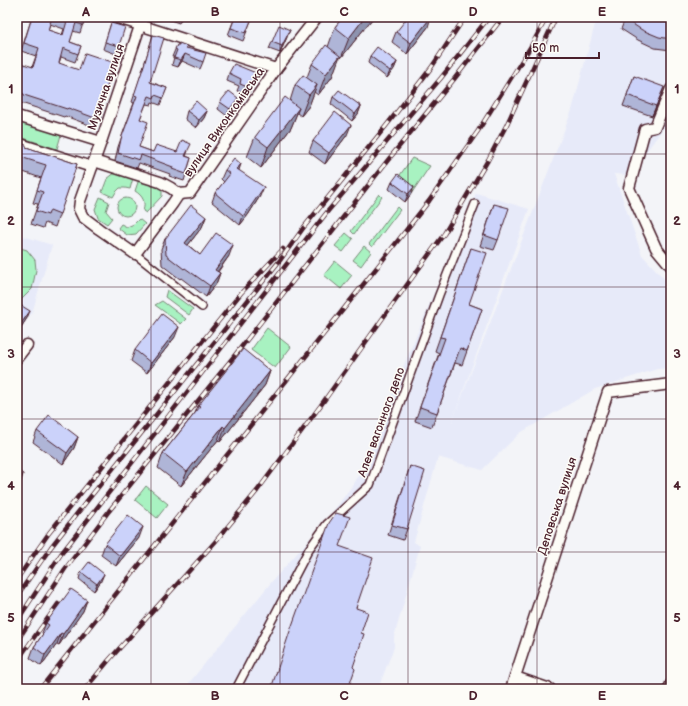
<svg xmlns="http://www.w3.org/2000/svg" width="688" height="706" font-family="'Balsamiq Sans',sans-serif">
	<style>
		.built { fill: #e7eaf9 }
		.green { fill: #a8f2c1; stroke: #798876 }
		.lines { fill: none; stroke-linecap: round; stroke-linejoin: round }
		.pedestrian-casing { stroke: #4a1f2b; stroke-width: 10 }
		.minor-casing { stroke: #4a1f2b; stroke-width: 13 }
		.pedestrian { stroke: #fdfcf7; stroke-width: 7 }
		.minor { stroke: #fdfcf7; stroke-width: 10 }
		.rail-casing { stroke: #4a1f2b; stroke-width: 4.5 }
		.rail { stroke: #fdfcf7; stroke-width: 3; stroke-dasharray: 9; stroke-linecap: butt }
		.wall { fill: #afb5d7; stroke: #4a1f2b; fill-rule: evenodd }
		.shaded-wall { fill: #8e93af; stroke: #4a1f2b }
		.building { fill: #cbd2fa; stroke: #4a1f2b }
		.grid { fill: none; stroke: #4a1f2b; stroke-width: 1; stroke-opacity: 0.55 }
		.labels { text-anchor: middle; stroke-width: 3; stroke-linejoin: round; paint-order: stroke }
		.street-label { font-size: 12px; fill: #4a1f2b; stroke: #fdfcf7 }
		.neatline { fill: none; stroke: #4a1f2b; stroke-width: 1.5 }
		.grid-label { font-size: 13px; text-anchor: middle; font-weight: bold; fill: #4a1f2b }
	</style>
	<rect width="100%" height="100%" fill="#f3f4f8"/>
	<filter id="ink" filterUnits="userSpaceOnUse"><feTurbulence type="fractalNoise" baseFrequency=".025" numOctaves="2"/><feDisplacementMap in="SourceGraphic" scale="8" xChannelSelector="R" yChannelSelector="G"/><feConvolveMatrix kernelMatrix="1 2 1 2 8 2 1 2 1" color-interpolation-filters="sRGB"/></filter>
	<g filter="url(#ink)">
		<g class="built">
			<path d="M597 17H671V115L665 126 629 175 614 174 642 255 671 286V368L657 369 595 389 520 433 482 470 438 457 414 542 420 546 394 637V647L378 689H184L274 579 326 521 355 482 366 462 402 370 476 193 529 209 452 422 572 110Z"/>
			<path d="M17 234 52 245 32 313 17 333Z"/>
		</g>
		<g class="green">
			<path d="M17 120 61 135 57 149 17 136Z"/>
			<path d="M412 158 430 166 411 194 395 182Z"/>
			<path d="M116 172 133 178 130 189 125 188H120L116 192 113 197 102 192 107 179Z"/>
			<path d="M139 179 162 189V196L146 213 143 211C146 202 143 196 135 191Z"/>
			<path d="M379 194 382 197 354 234 351 231Z"/>
			<path d="M100 197 109 202 106 211 112 218 107 224 98 218 95 209Z"/>
			<circle cx="126" cy="207" r="9"/>
			<path d="M397 207 400 210 372 247 369 244Z"/>
			<path d="M139 219 145 224 136 234 127 235 118 228 121 224 127 227 134 224Z"/>
			<path d="M346 233 353 239 343 252 335 246Z"/>
			<path d="M364 246 371 252 361 266 353 260Z"/>
			<path d="M17 247 27 250 35 260 36 270 32 289 21 300H17Z"/>
			<path d="M335 261 352 275 341 289 324 275Z"/>
			<path d="M167 290 193 309 189 315 165 297Z"/>
			<path d="M162 301 186 319 181 324 155 305Z"/>
			<path d="M267 328 291 347 275 368 251 350Z"/>
			<path d="M146 486 168 504 157 518 135 500Z"/>
		</g>
		<g class="lines">
			<defs>
				<g id="pedestrian">
					<path d="M135 254 202 307"/>
					<path d="M236 689 309 549 327 524 370 485 439 295 475 204"/>
				</g>
				<g id="minor">
					<path d="M115 17 276 69"/>
					<path d="M143 17 101 142 80 201 79 209 83 217 99 229 135 254 173 203 179 194"/>
					<path d="M671 89 655 127 645 129 629 188 656 248 671 266"/>
					<path d="M17 116 101 142"/>
					<path d="M17 143 92 167"/>
					<path d="M94 161 160 182 171 188 179 194"/>
					<path d="M179 194 190 193 276 69 317 17"/>
					<path d="M17 358 27 345"/>
					<path d="M515 677 550 689"/>
					<path d="M511 689 608 392 671 384"/>
					<path d="M669 689 671 684"/>
				</g>
			</defs>
			<use href="#pedestrian" class="pedestrian-casing"/>
			<use href="#minor" class="minor-casing"/>
			<use href="#pedestrian" class="pedestrian"/>
			<use href="#minor" class="minor"/>
			<defs>
				<g id="rail">
					<path d="M17 579 49 533 241 293 283 249"/>
					<path d="M17 596 51 547 83 506 281 259 304 227 386 126 431 68 465 17"/>
					<path d="M17 621 61 554 328 211 441 78 489 17"/>
					<path d="M17 641 65 569 109 511 235 355 388 160 455 78 503 17"/>
					<path d="M17 661 58 604"/>
					<path d="M40 689 378 266 429 201 478 131 531 46 547 17"/>
					<path d="M85 689 109 660 215 542 257 491 321 405 385 315 444 234 488 160 507 124 556 17"/>
				</g>
			</defs>
			<use href="#rail" class="rail-casing"/>
			<use href="#rail" class="rail"/>
		</g>
		<g class="wall">
			<path d="M23 17H85L80 33 73 31 70 42 81 46 75 62 61 57 59 63 102 101 99 109 98 108 92 126 65 116 64 117 21 103V102L17 100V63L32 67 36 56 21 51 31 20ZM50 24 64 29 62 35 48 30Z"/>
			<path d="M161 17H182L179 23Z"/>
			<path d="M235 17 252 18 243 41 228 35Z"/>
			<path d="M343 17H373L372 19 341 58 339 57 332 77 318 95 314 92 309 106 301 116 297 113 291 128 261 168 247 157 255 137 290 101 295 85 307 77 312 64 328 47 335 27Z"/>
			<path d="M626 17H671V50L655 48 638 40 621 29Z"/>
			<path d="M111 23 119 46 116 54 103 49Z"/>
			<path d="M428 27 407 54 392 42 396 32Z"/>
			<path d="M153 35 150 82 167 88 160 105 152 102 151 105 146 104 140 119 139 147 153 152H177L188 151 186 156 191 158 184 181 169 176 170 174 139 163 137 168 115 161 118 147 134 103 132 102 142 72Z"/>
			<path d="M287 37 280 53 269 49 272 42Z"/>
			<path d="M177 45 186 48 203 62 200 69 182 61 178 67 172 65 174 57H172Z"/>
			<path d="M370 56 397 62 394 69 387 78 368 63Z"/>
			<path d="M229 73H256L248 95 237 91 239 86 227 81Z"/>
			<path d="M634 76 660 98 652 116 623 106Z"/>
			<path d="M333 97 361 106 358 114 352 121 331 104Z"/>
			<path d="M220 102 236 105 227 116 218 109Z"/>
			<path d="M187 111H207L204 118 196 128 185 119Z"/>
			<path d="M347 135 325 164 309 152 313 141Z"/>
			<path d="M17 142 26 147 77 164 55 227 45 223 43 228 31 224 38 204 33 203 41 178 17 170Z"/>
			<path d="M225 170H239L260 196 248 215 240 225 212 202 215 193 224 182 221 179Z"/>
			<path d="M392 182 411 194 405 202 389 189Z"/>
			<path d="M494 204 498 240 494 250 480 246Z"/>
			<path d="M206 217 202 227 188 245 200 255 229 256 218 272 220 273 216 284 206 297 181 278 180 279 162 265 161 249 165 239Z"/>
			<path d="M471 248 469 304 482 309 462 365 455 363 432 427 415 421 439 353 435 351Z"/>
			<path d="M17 303 27 318 18 332H17Z"/>
			<path d="M175 337 147 373 131 361 135 350Z"/>
			<path d="M270 371 265 385 220 442 218 440 181 486 158 468 163 453 195 413 198 406Z"/>
			<path d="M37 431 78 437 74 448 63 464 33 442Z"/>
			<path d="M410 466 407 529 403 540 388 535Z"/>
			<path d="M139 538 116 566 101 555 105 544Z"/>
			<path d="M81 572 101 581 94 591 79 579Z"/>
			<path d="M87 600 83 611 59 645 57 644 41 666 30 658 34 647 43 634 42 633 46 623Z"/>
		</g>
		<g class="shaded-wall">
			<path d="M365 17H373L372 19 341 58 349 38Z"/>
			<path d="M431 17 428 27 407 54 411 43Z"/>
			<path d="M290 30 287 37 280 53 282 46Z"/>
			<path d="M185 54 182 61 178 67 181 60Z"/>
			<path d="M340 56 332 77 318 95 326 74Z"/>
			<path d="M397 62 394 69 387 78 390 71Z"/>
			<path d="M317 85 309 106 301 116 309 95Z"/>
			<path d="M664 87 660 98 652 116 656 106Z"/>
			<path d="M238 98 236 105 227 116 230 109Z"/>
			<path d="M361 106 358 114 352 121 355 114Z"/>
			<path d="M299 108 291 128 261 168 268 147Z"/>
			<path d="M207 111 204 118 196 128 199 120Z"/>
			<path d="M351 125 347 135 325 164 329 153Z"/>
			<path d="M241 164 238 173 237 169Z"/>
			<path d="M264 187 260 196 248 215 240 225 243 216Z"/>
			<path d="M414 187 411 194 405 202 408 194Z"/>
			<path d="M206 217 202 227 181 254 185 243Z"/>
			<path d="M233 245 229 256 211 280 215 270Z"/>
			<path d="M220 273 216 284 206 297 210 286Z"/>
			<path d="M30 311 27 318 18 332 20 325Z"/>
			<path d="M179 327 175 337 147 373 151 363Z"/>
			<path d="M270 371 265 385 220 442 225 428Z"/>
			<path d="M223 426 218 440 181 486 187 472Z"/>
			<path d="M78 437 74 448 63 464 67 453Z"/>
			<path d="M23 474 21 481 17 487V483Z"/>
			<path d="M143 527 139 538 116 566 120 556Z"/>
			<path d="M104 574 101 581 94 591 97 584Z"/>
			<path d="M87 600 83 611 59 645 63 634Z"/>
			<path d="M61 633 57 644 41 666 45 655Z"/>
		</g>
		<g class="building">
			<path d="M32 17H52L48 30 63 35 67 21 55 17H85L83 25 76 23 70 42 81 46 78 54 63 48 59 63 79 70 85 53 115 63 102 101 101 100 95 118 68 108 67 109 24 95V94L17 92V62L33 67 39 48 24 43Z"/>
			<path d="M235 17H249L252 18 246 33 231 28Z"/>
			<path d="M343 17H365L349 38 335 27Z"/>
			<path d="M408 17H431L411 43 396 32Z"/>
			<path d="M626 17H671V39L659 37 642 30 625 19Z"/>
			<path d="M111 23 125 27 119 46 105 42Z"/>
			<path d="M279 25 290 30 282 46 272 42Z"/>
			<path d="M153 35 164 38 150 82 167 88 163 98 155 95 154 98 149 96 140 119 148 122 139 147 153 152 156 145 177 152 182 140 191 144 185 156 191 158 186 174 172 169 173 167 141 155 139 160 118 153 121 139 137 96 134 95 144 65Z"/>
			<path d="M179 43 187 46 186 48 206 53 203 62 185 54 181 60 174 58 177 50 175 49 177 45H179Z"/>
			<path d="M326 45 340 56 326 74 312 64Z"/>
			<path d="M377 47 397 62 390 71 370 56Z"/>
			<path d="M234 64 256 73 250 88 240 84 241 79 229 73Z"/>
			<path d="M303 75 317 85 309 95 295 85Z"/>
			<path d="M634 76 664 87 656 106 627 95Z"/>
			<path d="M339 90 361 106 355 114 333 97Z"/>
			<path d="M229 91 238 98 230 109 220 102Z"/>
			<path d="M285 97 299 108 268 147 255 137Z"/>
			<path d="M196 101 207 111 199 120 187 111Z"/>
			<path d="M335 112 351 125 329 153 313 141Z"/>
			<path d="M17 142 26 145V147L77 164 60 214 50 210 48 215 36 211 43 192 37 190 46 165 17 156Z"/>
			<path d="M234 158 241 164 237 169 264 187 251 206 243 216 215 193 230 174 225 170Z"/>
			<path d="M398 174 414 187 408 194 392 182Z"/>
			<path d="M17 180 21 181 17 195Z"/>
			<path d="M494 204 509 208 498 240 484 235Z"/>
			<path d="M191 205 206 217 185 243 200 255 216 233 233 245 215 270 220 273 210 286 185 268 184 269 166 255 165 239Z"/>
			<path d="M471 248 487 253 469 304 482 309 467 351 460 348 437 413 420 407 445 338 440 337Z"/>
			<path d="M17 303 30 311 20 325 17 323Z"/>
			<path d="M162 314 179 327 151 363 135 350Z"/>
			<path d="M243 349 270 371 225 428 223 426 187 472 163 453 200 407 198 406Z"/>
			<path d="M49 415 78 437 67 453 37 431Z"/>
			<path d="M410 466 425 471 407 529 392 525Z"/>
			<path d="M17 470 23 474 17 483Z"/>
			<path d="M336 513 350 517 339 546 373 558 356 608 368 612 361 633 364 634 353 667 355 669 348 689H271L289 634 329 523Z"/>
			<path d="M128 515 143 527 120 556 105 544Z"/>
			<path d="M89 562 104 574 97 584 81 572Z"/>
			<path d="M71 589 87 600 63 634 61 633 45 655 34 647 49 625 46 623Z"/>
		</g>
	</g>
	<path class="grid" d="M151 17V689M280 17V689M408 17V689M537 17V689M17 154H671M17 287H671M17 419H671M17 552H671"/>
	<g class="labels">
		<g class="street-label">
			<text transform="translate(106 87) rotate(-71)" y="4">Музична вулиця</text>
			<text transform="translate(224 122) rotate(-55)" y="4">вулиця Виконкомівська</text>
			<text transform="translate(381 422) rotate(-70)" y="4">Алея вагонного депо</text>
			<text transform="translate(557 506) rotate(-72)" y="4">Деповська вулиця</text>
		</g>
	</g>
	<rect width="688" height="706" fill="none" stroke="#fdfcf7" stroke-width="44"/>
	<path d="M526 52v6h73v-6" fill="none" stroke="#4a1f2b" stroke-width="2"/>
	<text x="532" y="52" font-size="12" fill="#4a1f2b" stroke="#fdfcf7" stroke-width="3" paint-order="stroke">50 m</text>
	<rect x="22" y="22" width="644" height="662" class="neatline"/>
	<g class="grid-label">
		<text x="86" y="16">A</text>
		<text x="215" y="16">B</text>
		<text x="344" y="16">C</text>
		<text x="473" y="16">D</text>
		<text x="602" y="16">E</text>
		<text x="11" y="93">1</text>
		<text x="677" y="93">1</text>
		<text x="11" y="225">2</text>
		<text x="677" y="225">2</text>
		<text x="11" y="358">3</text>
		<text x="677" y="358">3</text>
		<text x="11" y="490">4</text>
		<text x="677" y="490">4</text>
		<text x="11" y="622">5</text>
		<text x="677" y="622">5</text>
		<text x="86" y="700">A</text>
		<text x="215" y="700">B</text>
		<text x="344" y="700">C</text>
		<text x="473" y="700">D</text>
		<text x="602" y="700">E</text>
	</g>
</svg>
